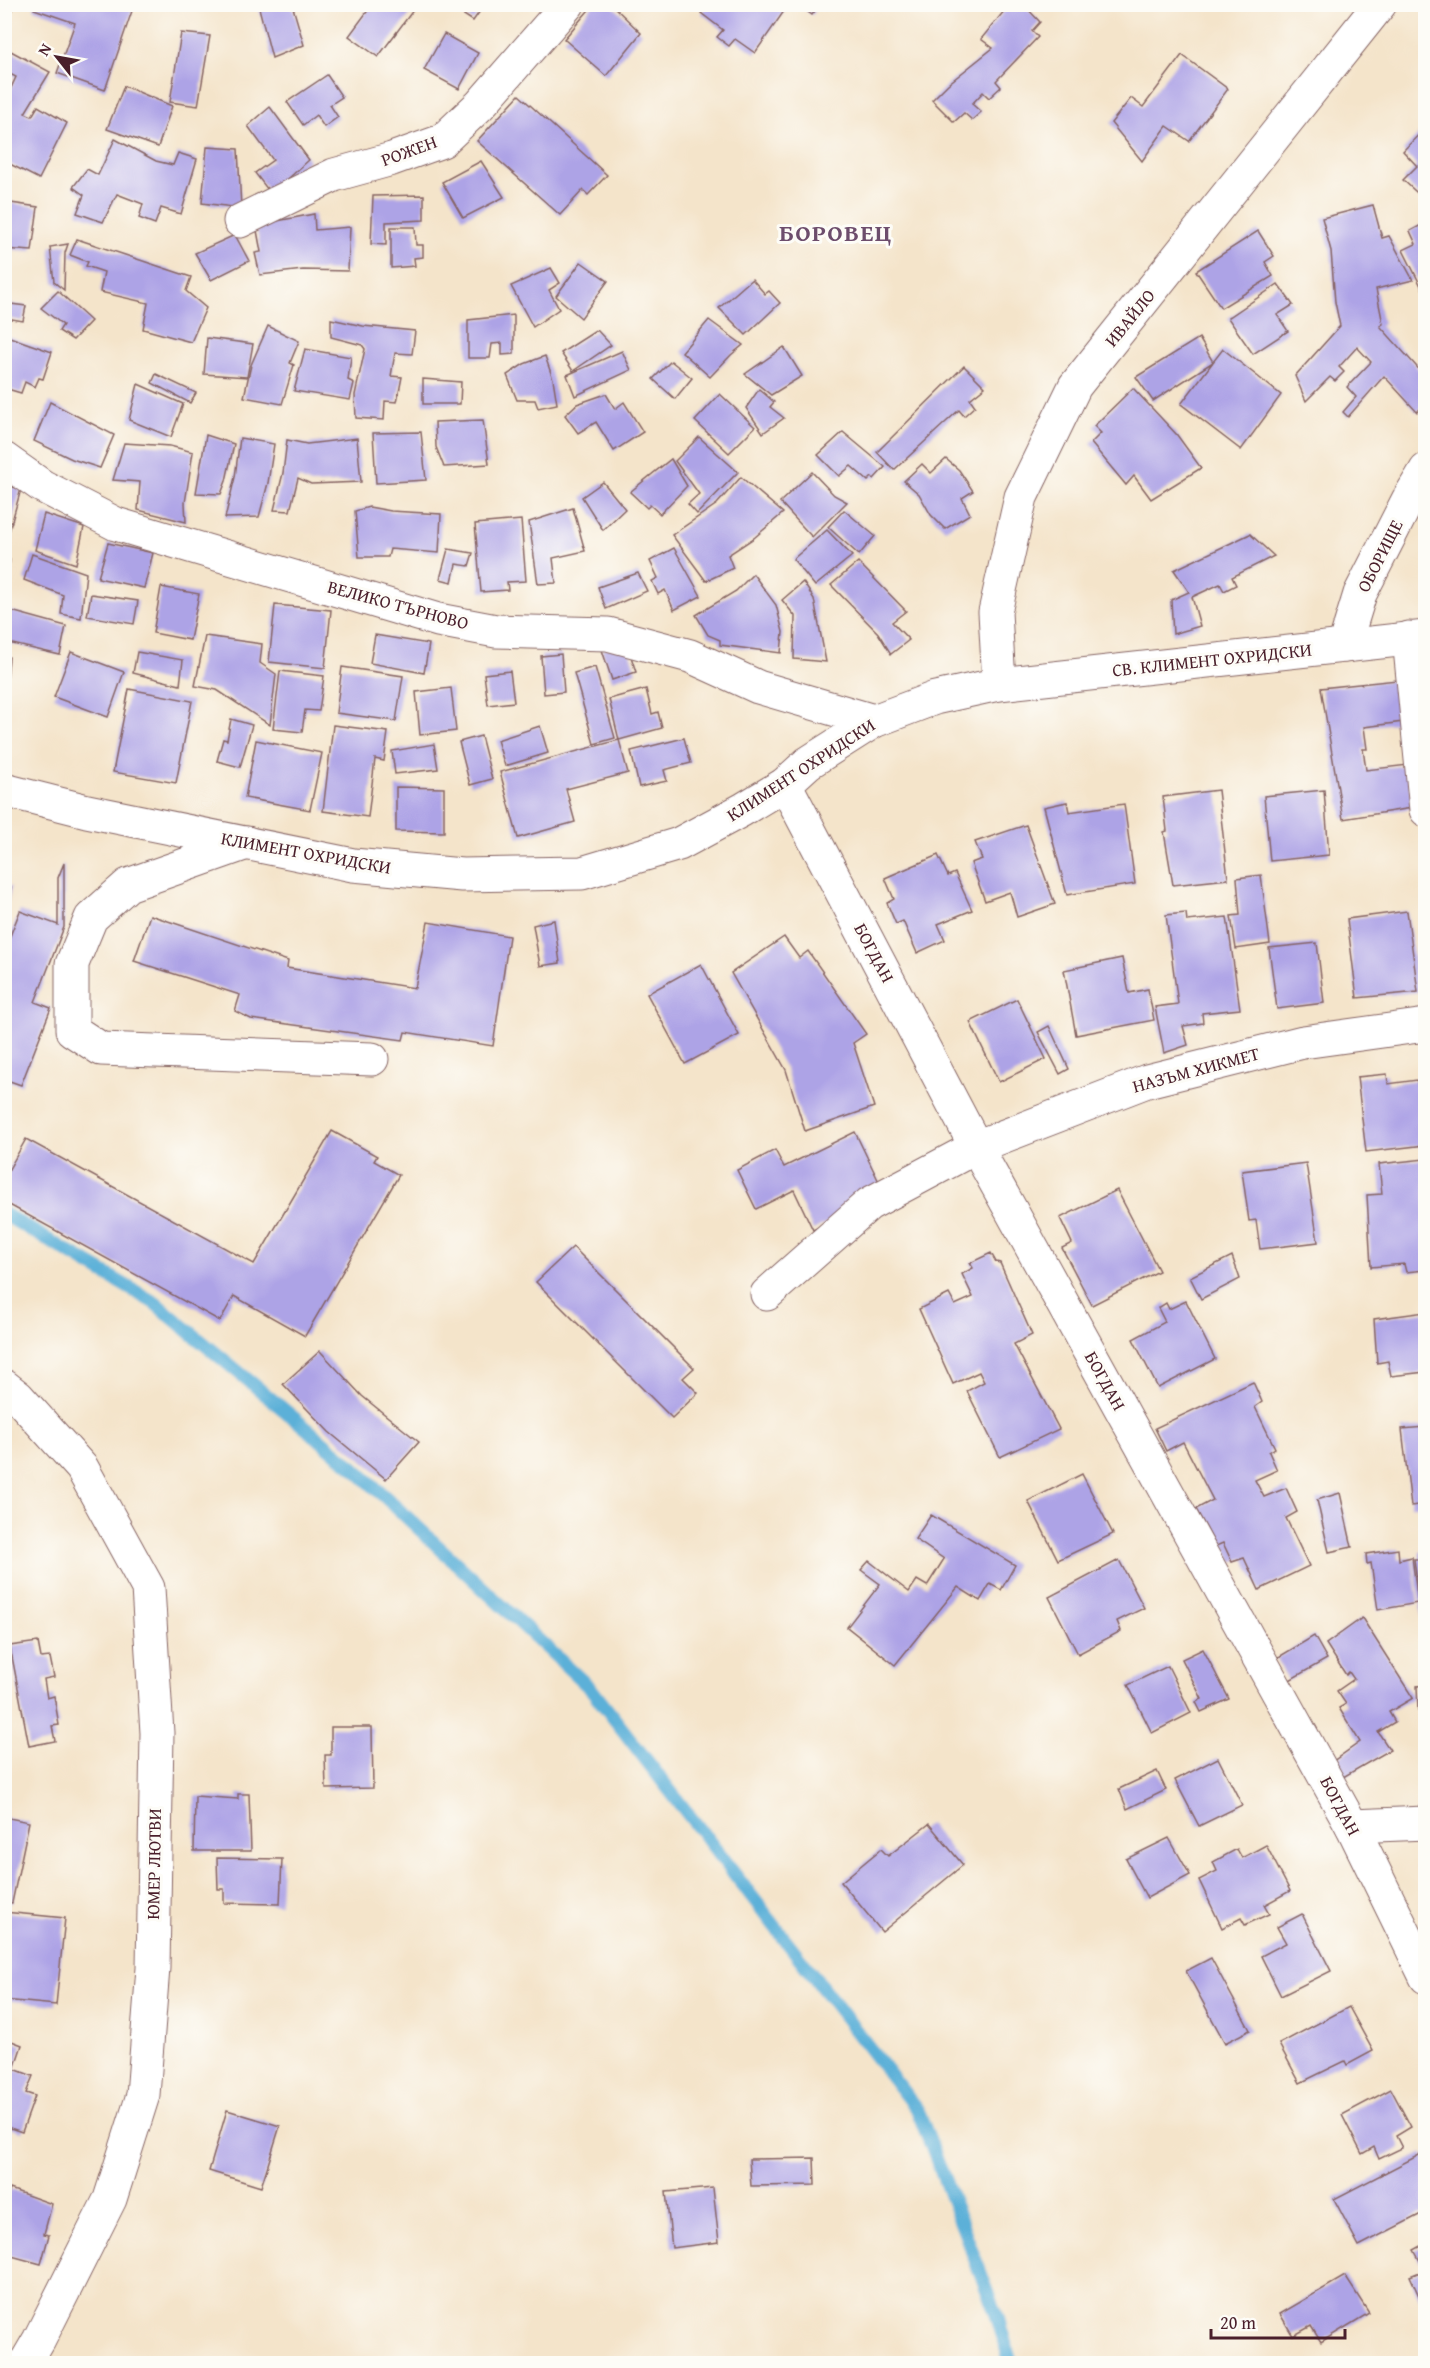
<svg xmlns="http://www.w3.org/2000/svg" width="1430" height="2368" font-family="'Gentium Book Plus',serif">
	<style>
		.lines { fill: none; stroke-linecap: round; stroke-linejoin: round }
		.stream { stroke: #5cb0d8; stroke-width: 14 }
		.building { fill: #ada3e6 }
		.street-casing { stroke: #866463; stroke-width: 35 }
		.street { stroke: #fff; stroke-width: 33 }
		.labels { text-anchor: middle; stroke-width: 6; stroke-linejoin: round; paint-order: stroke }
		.street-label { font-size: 18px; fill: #4a1f2b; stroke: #fdfcf7 }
		.district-label { font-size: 24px; font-weight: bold; letter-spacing: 1.5px; fill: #6d4d6c; stroke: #fdfcf7 }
	</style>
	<rect width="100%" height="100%" fill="#fdfcf7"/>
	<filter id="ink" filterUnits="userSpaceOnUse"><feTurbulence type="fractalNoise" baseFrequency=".0167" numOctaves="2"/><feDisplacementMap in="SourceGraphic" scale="12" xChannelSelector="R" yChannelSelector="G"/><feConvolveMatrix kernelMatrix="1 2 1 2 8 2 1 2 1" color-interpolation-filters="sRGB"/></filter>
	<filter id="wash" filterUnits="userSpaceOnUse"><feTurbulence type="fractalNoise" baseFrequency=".008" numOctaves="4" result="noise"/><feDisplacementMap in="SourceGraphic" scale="24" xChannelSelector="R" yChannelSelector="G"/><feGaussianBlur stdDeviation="1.35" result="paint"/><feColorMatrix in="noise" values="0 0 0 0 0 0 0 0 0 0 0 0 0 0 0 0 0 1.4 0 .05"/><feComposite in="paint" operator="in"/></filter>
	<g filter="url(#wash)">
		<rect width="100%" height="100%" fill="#f4e4ca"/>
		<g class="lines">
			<path class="stream" d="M4 1214 155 1303 353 1467 592 1690 918 2111 997 2316 1011 2364"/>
		</g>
		<g id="blocks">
			<g class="building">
				<path d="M35 4H125L133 8 105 90 57 73 75 23 34 9Z"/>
				<path d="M269 4H292L304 45 272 58 259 8Z"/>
				<path d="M447 4H485L473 21Z"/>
				<path d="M594 4H611L641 33 606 76 564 39Z"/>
				<path d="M708 4H789L755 53 735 39 729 46 717 37 723 30 701 13Z"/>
				<path d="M797 4H820L812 15Z"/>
				<path d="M1010 4H1023L1040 22 1032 31 1038 37 996 81 1001 87 989 98 983 92 972 104 981 112 972 120 964 113 954 122 932 100 948 84 993 48 981 39Z"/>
				<path d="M4 5 13 8 4 26Z"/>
				<path d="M372 5H417L378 57 349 36Z"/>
				<path d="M181 33 210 36 198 106 170 102Z"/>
				<path d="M444 34 478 53 459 89 424 70Z"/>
				<path d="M9 50 50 72 25 113 32 116 38 106 67 123 39 179 4 161V103L16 77 4 71V60Z"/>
				<path d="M1182 55 1228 89 1189 141 1167 126 1142 161 1111 123 1131 98 1143 107Z"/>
				<path d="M327 75 342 97 330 105 338 117 324 127 316 115 303 125 287 102Z"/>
				<path d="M124 86 172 106 158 147 107 129Z"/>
				<path d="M519 95 607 175 588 195 583 190 560 215 477 141Z"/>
				<path d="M270 107 309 160 271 194 255 173 273 160 248 126Z"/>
				<path d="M1425 128V200L1403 180 1417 166 1403 151Z"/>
				<path d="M115 139 156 161 173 165 178 153 197 159 181 214 161 208 155 224 139 218 143 204 117 194 103 222 77 213 84 195 73 187 87 169 98 175Z"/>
				<path d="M207 147 238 149 241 208 202 203Z"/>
				<path d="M481 161 504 197 463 218 442 182Z"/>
				<path d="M424 195V220L386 222V245L371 244 373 196Z"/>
				<path d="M4 202 38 207 32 251 4 249Z"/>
				<path d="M1373 205 1382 238 1389 236 1413 280 1376 289 1383 324 1380 326 1425 376V404L1417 412 1384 376 1348 417 1343 412 1356 397 1347 387 1371 362 1357 347 1339 367 1344 372 1335 381 1330 377 1306 401 1295 376 1340 326 1335 302 1331 251 1322 218Z"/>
				<path d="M314 214 315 230 350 227 348 271 303 270 260 275 255 253 261 252 256 225Z"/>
				<path d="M1425 223V294L1403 250 1416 244 1410 231Z"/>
				<path d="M391 227H415L416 245H423V257L414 258 415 266 391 268Z"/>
				<path d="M1258 231 1274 256 1265 262 1273 276 1221 308 1196 271Z"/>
				<path d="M235 235 249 261 211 280 195 253Z"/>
				<path d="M77 239 191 277 186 291 206 308 191 342 143 329 148 303 100 292 104 272 86 266 88 262 70 255Z"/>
				<path d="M68 244 65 253 64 290 54 282 50 247Z"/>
				<path d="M581 262 608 281 581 318 556 296Z"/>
				<path d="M551 268 560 283 549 290 559 309 533 327 511 286Z"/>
				<path d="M752 279 765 294 769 291 780 303 746 335 719 308Z"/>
				<path d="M1278 284 1293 305 1277 315 1288 331 1253 354 1228 318Z"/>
				<path d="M4 288 11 304 26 306 23 321 6 318Z"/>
				<path d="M58 291 91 321 73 340 59 331 63 325 41 308Z"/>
				<path d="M514 315V354L502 355V343L492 344 490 358H468V320Z"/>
				<path d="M331 319 363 326 415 331 412 354 395 353 391 376 402 377 397 402 385 401 384 420 356 418 355 395 365 349 362 345 331 337Z"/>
				<path d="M709 320 743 345 731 355 710 377 682 352Z"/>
				<path d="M268 326 299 341 290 363 294 365 282 404 244 397 251 365Z"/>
				<path d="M597 330 611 345 573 371 561 353Z"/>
				<path d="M4 335 52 352 43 379 39 378 35 387 25 382 21 393 4 388 7 365 4 364Z"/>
				<path d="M207 338 253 344 247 377 204 374Z"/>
				<path d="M1199 338 1213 362 1223 349 1281 395 1241 450 1181 404 1213 362 1153 401 1136 377Z"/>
				<path d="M784 347 802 376 771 395 745 374Z"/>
				<path d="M305 349 351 357 348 380 354 383 350 400 294 391Z"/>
				<path d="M622 351 631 370 575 396 567 375Z"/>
				<path d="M545 356 553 379 557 404 538 408 535 400H517L507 375 524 364Z"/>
				<path d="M671 361 692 378 675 399 653 379Z"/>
				<path d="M964 366 985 387 970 399 975 406 964 416 959 410 894 470 877 452Z"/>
				<path d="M156 374 196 393 190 403 152 383Z"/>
				<path d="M423 379 461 382 460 404H423Z"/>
				<path d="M138 384 183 404 171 437 129 420Z"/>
				<path d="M1133 388 1177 435 1201 468 1151 499 1134 476 1126 485 1091 443 1101 433 1094 426Z"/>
				<path d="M759 389 774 402 770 407 784 418 763 433 746 408Z"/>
				<path d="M606 394 615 409 624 402 643 432 614 451 596 422 578 433 565 415 577 404Z"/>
				<path d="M720 394 755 427 729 453 695 421Z"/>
				<path d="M50 402 114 435 100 468 72 459 34 441Z"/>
				<path d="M483 420 489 464 444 467 436 447 435 422Z"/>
				<path d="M421 432 426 480 376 483 373 433Z"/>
				<path d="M843 432 885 467 874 479 872 477 868 481 851 466 839 476 818 455Z"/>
				<path d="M206 435 234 444 226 481 221 494 196 493Z"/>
				<path d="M699 437 738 472 697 514 688 504 699 494 675 461Z"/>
				<path d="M240 438 274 444 268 483 259 517 225 518 235 477Z"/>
				<path d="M357 438 361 482 311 484 298 478 290 511 274 510 283 473 287 440 307 444Z"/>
				<path d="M124 443 170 446 193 452 185 503 186 522 138 510 140 482 113 480Z"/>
				<path d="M671 459 687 486 660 514 650 505 647 508 630 492Z"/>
				<path d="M946 459 959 470 973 491 962 498 970 514 945 529 931 515 919 494 904 481 922 464 931 473Z"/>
				<path d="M812 472 834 495 847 502 812 537 780 502Z"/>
				<path d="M741 477 783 513 754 538 728 555 733 568 706 581 672 535 717 504Z"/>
				<path d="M603 482 625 509 603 530 582 497Z"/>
				<path d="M4 485 21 489 5 546H4Z"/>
				<path d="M369 507 391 511 441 514 439 553 390 549 388 557H359L355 511Z"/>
				<path d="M573 508 585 551 553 558 556 583 538 584 529 522Z"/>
				<path d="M844 510 875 536 859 555 828 527Z"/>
				<path d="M44 514 84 527 76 564 35 550Z"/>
				<path d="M521 520 526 581 507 582 508 590 481 592 475 524Z"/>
				<path d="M827 530 852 556 815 586 793 559Z"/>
				<path d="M1250 534 1274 556 1232 577 1236 585 1224 591 1220 584 1192 597 1200 626 1173 634 1171 600 1189 592 1174 570Z"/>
				<path d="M108 543 153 553 144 588 98 578Z"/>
				<path d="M674 548 701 596 674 610 665 590 658 594 652 581 658 578 650 561Z"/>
				<path d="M448 549 473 553 469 566 456 564 452 582 440 579Z"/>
				<path d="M32 554 86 573 81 618 61 614 63 595 24 580Z"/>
				<path d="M4 558 10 560 6 583H4Z"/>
				<path d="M858 562 906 611 892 622 909 640 891 654 878 633 831 585Z"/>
				<path d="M638 573 647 591 606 609 598 587Z"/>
				<path d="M753 574 776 605 783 632 781 653 720 645V640L708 635 696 615 736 591Z"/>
				<path d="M803 582 814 599 826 662 794 659 795 616 782 600Z"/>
				<path d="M161 587 199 594 190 640 153 633Z"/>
				<path d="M91 594 138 601 134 624 87 616Z"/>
				<path d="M275 605 331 610 325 668 269 662Z"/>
				<path d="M4 609 66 626 60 655 4 642Z"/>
				<path d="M375 635 429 644 424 673 370 663Z"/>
				<path d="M205 636 262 644 260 663 276 674 270 725 217 690 195 686Z"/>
				<path d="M626 641 636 672 612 680 602 650Z"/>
				<path d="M71 652 124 672 108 717 54 697Z"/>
				<path d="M137 652 183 660 180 685 133 673Z"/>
				<path d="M561 654 564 692 544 694 541 656Z"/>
				<path d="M4 656 9 657 7 681 4 680Z"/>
				<path d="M342 667 403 676 396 721 336 713Z"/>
				<path d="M595 667 615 738 594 744 574 673Z"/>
				<path d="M280 671 324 676 319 711 305 710 302 732 273 729Z"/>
				<path d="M510 671 514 702 488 705 484 674Z"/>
				<path d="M1397 680 1403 722 1364 727 1367 749H1363L1366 770 1408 765 1412 808 1343 819 1321 688Z"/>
				<path d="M451 688 456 731 420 735 416 692Z"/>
				<path d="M129 689 192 701 176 783 113 772Z"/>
				<path d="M646 689 652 714 658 712 662 728 619 740 628 773 566 789 575 822 518 838 500 772 619 740 609 699Z"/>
				<path d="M231 719 252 725 240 767 217 761 223 739 227 740Z"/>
				<path d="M333 725 388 732 384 761 375 759 368 817 323 811Z"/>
				<path d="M540 726 548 753 505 766 497 740Z"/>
				<path d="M481 736 492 779 470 785 459 742Z"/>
				<path d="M684 738 691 763 664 770 667 781 639 787 631 751Z"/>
				<path d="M256 740 322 753 310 810 245 798Z"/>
				<path d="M434 744 438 769 395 774 392 751Z"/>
				<path d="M396 787 444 788V832L396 831Z"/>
				<path d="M1218 790 1228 879 1173 885 1164 832 1167 831 1163 797Z"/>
				<path d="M1324 790 1329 855 1270 861 1264 796Z"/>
				<path d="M1067 802 1069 812 1124 804 1135 884 1067 895 1044 807Z"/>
				<path d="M1026 825 1055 904 1017 917 1010 892 985 901 971 863 982 859 975 842Z"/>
				<path d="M938 855 948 876 955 873 972 910 938 924 945 940 917 953 903 921 896 924 887 903 894 899 885 878Z"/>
				<path d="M64 863V927L35 1002 51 1008 21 1085 4 1079V951L20 911 58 925V878Z"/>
				<path d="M1261 875 1270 944 1236 949 1231 916 1240 915 1237 878Z"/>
				<path d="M4 885 11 887 8 901 4 906Z"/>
				<path d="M1407 911 1418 992 1357 998 1347 919Z"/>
				<path d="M1186 913 1187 921 1227 917 1240 1009 1202 1013 1203 1023 1183 1026 1188 1045 1164 1053 1155 1007 1178 1004 1166 915Z"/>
				<path d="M150 915 288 961 287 968 415 988 428 922 509 936 493 1046 405 1032 403 1040 251 1019 235 1011 240 995 134 961Z"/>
				<path d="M554 920 560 963 540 966 533 925Z"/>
				<path d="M784 937 799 958 808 951 866 1034 853 1043 874 1107 805 1131 786 1070 731 973Z"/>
				<path d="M1317 943 1324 1003 1277 1009 1269 948Z"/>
				<path d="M1122 958 1129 993 1148 989 1154 1020 1076 1035 1064 970Z"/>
				<path d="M701 964 739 1035 685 1064 647 994Z"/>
				<path d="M1017 999 1046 1059 999 1082 970 1022Z"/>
				<path d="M1049 1026 1069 1069 1060 1074 1038 1032Z"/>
				<path d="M1387 1074 1388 1084 1417 1080 1425 1145 1366 1152 1357 1077Z"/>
				<path d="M332 1131 377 1156 374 1161 399 1175 305 1336 234 1296 220 1321 4 1202V1178L26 1139 254 1264Z"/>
				<path d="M855 1132 881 1186 860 1206 813 1230 794 1190 756 1209 737 1170 775 1150 784 1167Z"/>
				<path d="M1425 1159V1270L1406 1272 1404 1264 1371 1267 1367 1195 1382 1194 1379 1164Z"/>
				<path d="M1306 1163 1318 1242 1260 1249 1256 1220 1249 1221 1242 1171Z"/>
				<path d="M1117 1190 1159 1271 1092 1305 1062 1248 1072 1243 1060 1218Z"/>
				<path d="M573 1247 694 1368 683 1378 698 1393 672 1418 536 1282Z"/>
				<path d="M991 1253 996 1262 1000 1263 1032 1335 1014 1344 1059 1429 1000 1457 967 1391 984 1382 979 1372 953 1384 919 1309 949 1294 955 1305 973 1297 962 1274 973 1268 970 1263Z"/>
				<path d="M1232 1256 1240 1279 1201 1299 1190 1277Z"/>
				<path d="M1186 1301 1215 1359 1158 1388 1133 1339 1165 1322 1158 1308 1166 1303 1169 1309Z"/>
				<path d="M1425 1312V1372L1391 1376 1388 1361 1377 1363 1374 1319Z"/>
				<path d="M320 1351 362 1396 419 1442 386 1479 329 1432 283 1384Z"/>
				<path d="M1253 1382 1262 1402 1255 1407 1275 1448 1269 1452 1277 1470 1255 1480 1264 1497 1286 1488 1297 1512 1286 1518 1309 1566 1259 1590 1244 1558 1232 1562 1223 1543 1216 1546 1196 1509 1213 1500 1183 1442 1166 1451 1155 1428Z"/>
				<path d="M1425 1427V1504L1411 1506 1402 1429Z"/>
				<path d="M1082 1474 1113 1534 1058 1560 1028 1501Z"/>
				<path d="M1340 1493 1352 1547 1329 1552 1317 1500Z"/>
				<path d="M931 1515 1015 1565 1001 1590 990 1584 980 1601 958 1587 895 1665 847 1627 880 1584 861 1570 869 1561 909 1592 917 1580 927 1586 944 1559 915 1539Z"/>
				<path d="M1398 1549 1399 1560 1412 1557 1418 1603 1378 1610 1371 1563 1367 1564 1366 1554Z"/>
				<path d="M1425 1550V1632H1424L1414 1559H1420V1551Z"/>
				<path d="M1119 1560 1144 1608 1117 1621 1121 1631 1078 1654 1049 1597Z"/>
				<path d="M1362 1618 1413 1698 1389 1712 1395 1722 1378 1732 1390 1750 1338 1780 1329 1764 1360 1742 1339 1708 1346 1704 1337 1691 1354 1679 1349 1672 1346 1675 1326 1644Z"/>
				<path d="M1314 1636 1327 1659 1288 1681 1277 1658Z"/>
				<path d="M38 1642 41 1658 50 1657 54 1677 44 1679 47 1698 54 1696 59 1725 52 1726 55 1741 29 1746 10 1646Z"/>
				<path d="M1203 1649 1229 1699 1201 1712 1196 1702 1202 1699 1182 1659Z"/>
				<path d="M1168 1666 1191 1713 1152 1733 1128 1685Z"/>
				<path d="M1425 1685V1711H1418L1417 1686Z"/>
				<path d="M331 1727H372L373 1788 326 1789 325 1755H331Z"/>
				<path d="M1218 1758 1242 1805 1199 1826 1175 1780Z"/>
				<path d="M1157 1771 1166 1790 1127 1809 1119 1789Z"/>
				<path d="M238 1794H249L251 1851H194L195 1796 238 1799Z"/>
				<path d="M4 1817 29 1822 12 1903 4 1902Z"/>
				<path d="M929 1824 963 1865 882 1932 841 1882 881 1849 888 1856Z"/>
				<path d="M1169 1838 1190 1875 1147 1898 1126 1859Z"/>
				<path d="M1266 1845 1290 1891 1264 1905 1269 1914 1245 1925 1241 1918 1222 1928 1199 1880 1217 1871 1213 1862 1237 1849 1242 1858Z"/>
				<path d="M217 1858 282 1859 280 1904 224 1903V1889H218Z"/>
				<path d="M4 1912 65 1918 56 2005 4 2000Z"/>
				<path d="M1302 1914 1331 1971 1281 1996 1261 1956 1286 1943 1277 1927Z"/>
				<path d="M1211 1958 1250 2030 1225 2043 1186 1971Z"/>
				<path d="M1349 2007 1373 2051 1347 2065 1345 2061 1300 2083 1279 2044Z"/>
				<path d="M4 2038 22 2045 14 2069 33 2076 26 2093 35 2096 22 2132 4 2126Z"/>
				<path d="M1391 2089 1411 2127 1396 2136 1402 2148 1379 2159 1374 2147 1362 2154 1342 2115Z"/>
				<path d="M227 2110 280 2126 261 2187 209 2171Z"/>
				<path d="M1423 2153 1425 2157V2212L1359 2246 1334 2199Z"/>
				<path d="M814 2158 815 2185 751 2186 749 2159Z"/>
				<path d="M713 2188 719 2242 672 2248 666 2192Z"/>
				<path d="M10 2189 52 2204 44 2234 49 2235 41 2264 4 2254V2209Z"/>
				<path d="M1425 2244V2309L1410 2276 1425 2270 1414 2250Z"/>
				<path d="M1345 2276 1369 2313 1321 2342 1311 2326 1293 2336 1280 2314Z"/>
			</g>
		</g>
	</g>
	<g filter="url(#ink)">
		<use href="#blocks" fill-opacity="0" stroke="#866463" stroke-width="1.5"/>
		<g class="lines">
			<defs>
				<g id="street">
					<path d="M240 221 334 175 392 159 442 141 480 105 568 4"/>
					<path d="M4 459 42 486 116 524 438 620 496 631 608 634 690 656 758 687 874 721"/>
					<path d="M1409 638 1426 810"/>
					<path d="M1344 646 1360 594 1408 500 1426 470"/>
					<path d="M999 684 995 612 1021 497 1075 386 1380 4"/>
					<path d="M785 784 976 1147 1352 1826 1426 1977"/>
					<path d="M4 790 87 811 353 865 462 875 582 873 679 844 742 810 785 784 808 763 874 721 935 698 999 684 1426 637"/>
					<path d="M247 843 128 885 91 918 72 964V1030L101 1049 372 1059"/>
					<path d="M767 1294 869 1204 976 1147 1147 1081 1303 1042 1426 1025"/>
					<path d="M4 1386 18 1397 82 1468 148 1588 157 1733 153 1968 143 2095 110 2199 39 2340 25 2364"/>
					<path d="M1352 1826 1426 1823"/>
				</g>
			</defs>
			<use href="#street" class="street-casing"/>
			<use href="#street" class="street"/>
		</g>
	</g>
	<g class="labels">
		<g class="street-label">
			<text transform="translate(409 151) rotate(-20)" y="6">РОЖЕН</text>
			<text transform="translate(1130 318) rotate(-51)" y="6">ИВАЙЛО</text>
			<text transform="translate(1380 556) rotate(-63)" y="6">ОБОРИЩЕ</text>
			<text transform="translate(398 605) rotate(15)" y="6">ВЕЛИКО ТЪРНОВО</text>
			<text transform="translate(1212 660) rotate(-6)" y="6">СВ. КЛИМЕНТ ОХРИДСКИ</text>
			<text transform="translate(801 770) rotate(-33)" y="6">КЛИМЕНТ ОХРИДСКИ</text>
			<text transform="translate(306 853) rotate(10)" y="6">КЛИМЕНТ ОХРИДСКИ</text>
			<text transform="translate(874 953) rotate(62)" y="6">БОГДАН</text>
			<text transform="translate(1196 1070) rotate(-15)" y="6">НАЗЪМ ХИКМЕТ</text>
			<text transform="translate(1105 1381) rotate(61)" y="6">БОГДАН</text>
			<text transform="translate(1340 1806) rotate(62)" y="6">БОГДАН</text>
			<text transform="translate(154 1864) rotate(-89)" y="6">ЮМЕР ЛЮТВИ</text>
		</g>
		<g class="district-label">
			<text x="836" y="241">БОРОВЕЦ</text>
		</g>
	</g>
	<rect width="1430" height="2368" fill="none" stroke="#fdfcf7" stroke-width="24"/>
	<g transform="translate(57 57) rotate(301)" stroke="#fdfcf7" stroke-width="4.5" paint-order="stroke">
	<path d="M0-4.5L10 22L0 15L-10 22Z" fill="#4a1f2b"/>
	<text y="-9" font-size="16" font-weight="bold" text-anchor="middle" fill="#4a1f2b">N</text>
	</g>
	<path d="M1211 2329v9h134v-9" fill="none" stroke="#4a1f2b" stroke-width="3"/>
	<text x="1220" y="2329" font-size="18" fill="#4a1f2b" stroke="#fdfcf7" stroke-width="4.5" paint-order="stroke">20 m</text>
</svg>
